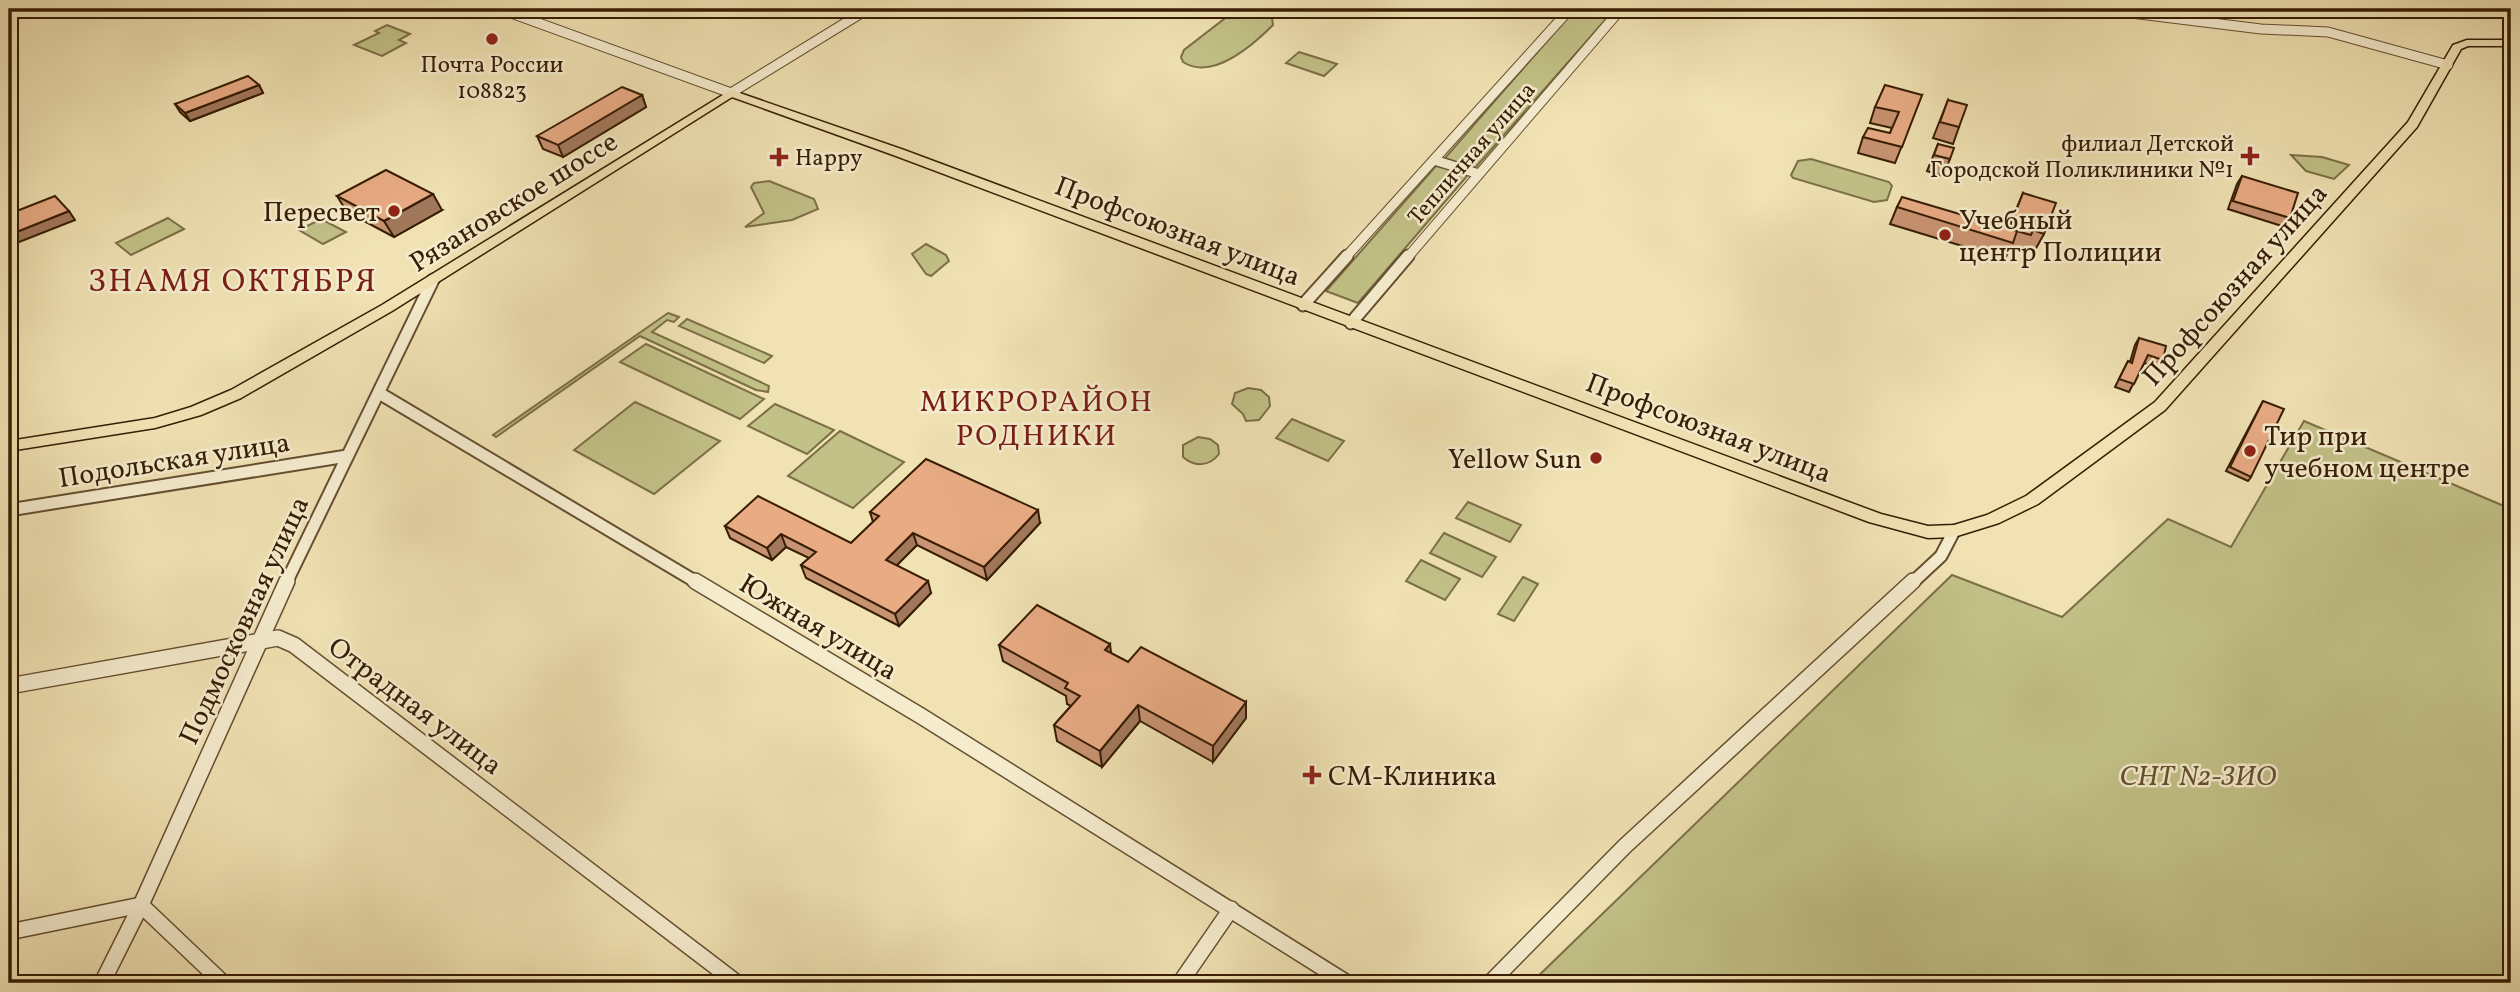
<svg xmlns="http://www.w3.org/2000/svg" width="2520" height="992" font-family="Vollkorn,serif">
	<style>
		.green { fill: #c2c187; stroke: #7c6f46; stroke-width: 2 }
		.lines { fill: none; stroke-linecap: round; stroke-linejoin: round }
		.minor-far2-casing { stroke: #654e30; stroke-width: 11 }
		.minor-far1-casing { stroke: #654e30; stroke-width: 15 }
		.minor-casing { stroke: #654e30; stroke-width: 18 }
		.major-casing { stroke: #371d04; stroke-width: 3 }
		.minor-far2 { stroke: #f5ecce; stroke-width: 9 }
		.minor-far1 { stroke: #f5ecce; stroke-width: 11 }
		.minor { stroke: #f5ecce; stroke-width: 15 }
		.major { fill: #f0e2b3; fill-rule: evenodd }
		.wall { fill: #c89372; stroke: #371d04; stroke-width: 2 }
		.shaded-wall { fill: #a2785c; stroke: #371d04; stroke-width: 2 }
		.building { fill: #e8ab84; stroke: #371d04; stroke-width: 2 }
		.poi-dot { fill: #8f2418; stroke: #f5ecce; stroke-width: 2.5 }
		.labels { text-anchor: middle; stroke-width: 5; stroke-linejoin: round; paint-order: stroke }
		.far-poi-label { font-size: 23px; fill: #371d04; stroke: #f5ecce }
		.far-street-label { font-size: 23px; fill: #371d04; stroke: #f5ecce }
		.street-label { font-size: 28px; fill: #371d04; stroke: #f5ecce }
		.poi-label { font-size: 28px; fill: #371d04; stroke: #f5ecce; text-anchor: start }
		.park-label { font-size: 28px; font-style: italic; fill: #614e2b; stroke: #f5ecce }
		.neighbourhood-label { font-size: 30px; letter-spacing: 2px; fill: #7a1f14; stroke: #f5ecce }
		.quarter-label { font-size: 32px; letter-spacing: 2px; fill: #7a1f14; stroke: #f5ecce }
	</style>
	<rect width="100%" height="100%" fill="#f0e2b3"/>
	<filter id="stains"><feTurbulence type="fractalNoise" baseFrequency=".00286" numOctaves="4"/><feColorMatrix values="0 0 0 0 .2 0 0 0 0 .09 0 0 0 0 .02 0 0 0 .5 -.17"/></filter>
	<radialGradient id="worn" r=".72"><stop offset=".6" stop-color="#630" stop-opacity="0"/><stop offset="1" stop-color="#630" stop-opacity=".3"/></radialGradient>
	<g class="green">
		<path d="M1575 9H1615L1475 168 1445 158Z"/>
		<path d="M1247 10 1262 12 1272 18 1273 25C1252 46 1213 81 1183 62L1181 57 1184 50 1228 16Z"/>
		<path d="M387 25 410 34 399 40 406 43 382 56 354 45 379 33 375 31Z"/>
		<path d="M1299 52 1337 64 1324 76 1286 63Z"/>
		<path d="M2291 155 2322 157 2349 165 2334 179 2306 171Z"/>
		<path d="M1811 159 1889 182 1892 186 1887 200 1874 202 1793 178 1791 175 1798 161Z"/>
		<path d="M1436 166 1468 175 1358 303 1326 291Z"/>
		<path d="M769 181 814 199 818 209 792 220 745 227 764 213 751 187 754 183Z"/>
		<path d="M168 218 184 229 131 255 116 243Z"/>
		<path d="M321 219 346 232 323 244 299 230Z"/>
		<path d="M926 244 946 255 949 261 931 276 926 274 912 254Z"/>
		<path d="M668 313 679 317 674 322 667 320 652 332 769 386 768 392 756 390 640 336 496 437 493 435Z"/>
		<path d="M687 319 772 356 764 363 679 326Z"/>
		<path d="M646 344 764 399 740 419 620 362Z"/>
		<path d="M1248 388 1261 390 1269 397 1270 406 1259 420 1246 421 1243 414 1232 404 1235 393Z"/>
		<path d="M635 402 720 441 654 494 574 450Z"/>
		<path d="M775 404 834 430 807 454 748 426Z"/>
		<path d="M1292 419 1344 441 1328 461 1276 438Z"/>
		<path d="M2304 421 2511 509V983H1531L1952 575 2062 617 2168 519 2231 547Z"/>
		<path d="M840 431 904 462 853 508 788 476Z"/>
		<path d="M1198 437 1210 439 1218 445 1219 454C1209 467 1194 467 1183 457V445Z"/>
		<path d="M1468 502 1521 525 1510 542 1456 518Z"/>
		<path d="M1444 533 1496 557 1482 577 1430 553Z"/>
		<path d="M1421 560 1460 579 1445 600 1406 581Z"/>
		<path d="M1523 577 1538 584 1514 621 1498 614Z"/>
	</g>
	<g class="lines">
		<defs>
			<g id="minor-far2">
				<path d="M500 9 731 93 868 9"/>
				<path d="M2099 9 2261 29 2328 32 2448 65"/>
				<path d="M1434 160 1479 174"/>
				<path d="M1345 258 1570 9"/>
				<path d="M1407 258 1621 9"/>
			</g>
			<g id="minor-far1">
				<path d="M1303 305 1347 256"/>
				<path d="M1351 323 1408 256"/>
				<path d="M379 393 698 583"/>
				<path d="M9 510 347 456"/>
				<path d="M286 583 433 280"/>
				<path d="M1912 583 1941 556 1954 531"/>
			</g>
			<g id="minor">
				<path d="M695 581 921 716 1347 983"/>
				<path d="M9 686 278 638 294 645 737 983"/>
				<path d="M9 932 141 905 223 983"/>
				<path d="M102 983 141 905 287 581"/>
				<path d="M1180 983 1231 909"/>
				<path d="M1490 983 1625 846 1913 581"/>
			</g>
			<path id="major" d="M2467 40H2511V46H2468L2461 49 2417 127 2165 410 2038 504 1999 523 1954 537 1928 538 1869 522 896 156 732 97 392 311 241 398 201 415 155 428 9 451V441L155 418 191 407 231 390 382 305 731 90 904 150 1881 514 1928 526 1954 525 1987 515 2026 496 2155 402 2408 122 2453 45Z"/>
		</defs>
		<use href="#minor-far2" class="minor-far2-casing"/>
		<use href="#minor-far1" class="minor-far1-casing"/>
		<use href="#minor" class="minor-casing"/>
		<use href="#major" class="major-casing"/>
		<use href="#minor-far2" class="minor-far2"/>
		<use href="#minor-far1" class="minor-far1"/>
		<use href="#minor" class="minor"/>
		<use href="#major" class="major"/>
	</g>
	<g class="wall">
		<path d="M259 85 263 93 190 121 180 112 175 104Z"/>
		<path d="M642 95 646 107 563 157 543 149 537 136Z"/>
		<path d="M1922 95 1895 163 1858 153 1863 137 1890 133 1892 128 1870 123 1875 107Z"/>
		<path d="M1948 100 1959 127 1953 144 1933 138Z"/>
		<path d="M1938 144 1950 159 1943 176 1927 171Z"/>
		<path d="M2242 176 2290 218 2285 227 2228 209 2237 184Z"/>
		<path d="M2023 193 2044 234 2035 250 2025 247 2023 252 2010 248 2005 259 1890 224 1897 207 2008 229Z"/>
		<path d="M337 196 442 210 394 237 347 212Z"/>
		<path d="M2139 338 2163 360 2158 368 2144 363 2129 392 2115 387 2128 361 2130 362 2135 345Z"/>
		<path d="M2263 401 2251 477 2248 481 2226 471Z"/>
		<path d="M870 512 1040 523 987 580 917 545 897 565 931 593 899 626 806 578 801 565 809 558 786 547 772 560 730 538 725 526 851 543 873 522Z"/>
		<path d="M999 645 1111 653 1128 662 1246 702V718L1213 762 1140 721 1102 767 1057 741 1054 725 1071 706 1067 704 1066 696 1003 661Z"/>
	</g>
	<g class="shaded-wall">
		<path d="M259 85 263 93 190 121 185 113Z"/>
		<path d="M642 95 646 107 563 157 558 145Z"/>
		<path d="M433 194 442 210 394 237 384 221Z"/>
		<path d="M69 211 75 220 9 246V235Z"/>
		<path d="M1038 510 1040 523 987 580 984 567Z"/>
		<path d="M913 533 917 545 890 572 886 560Z"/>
		<path d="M781 534 786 547 772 560 767 548Z"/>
		<path d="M928 581 931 593 899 626 895 614Z"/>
		<path d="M1110 644 1112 660 1105 650Z"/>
		<path d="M1246 702V718L1213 762V746Z"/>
		<path d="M1138 705 1140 721 1102 767 1100 751Z"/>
	</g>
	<g class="building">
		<path d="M248 76 259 85 185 113 175 104Z"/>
		<path d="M1885 85 1922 95 1902 147 1863 137 1868 128 1890 133 1899 112 1875 107Z"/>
		<path d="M622 87 642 95 558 145 537 136Z"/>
		<path d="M1948 100 1967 105 1959 127 1940 122Z"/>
		<path d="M1938 144 1954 148 1950 159 1934 155Z"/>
		<path d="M386 170 433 194 384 221 337 196Z"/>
		<path d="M2242 176 2298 193 2290 218 2233 201Z"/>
		<path d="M2023 193 2056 203 2044 234 2033 230 2031 235 2009 229Z"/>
		<path d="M55 196 69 211 9 235V214Z"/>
		<path d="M1902 197 2017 231 2013 243 1897 207Z"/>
		<path d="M2139 338 2166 346 2163 360 2148 355 2134 384 2119 379 2128 361 2132 363Z"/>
		<path d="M2263 401 2284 409 2251 477 2230 467Z"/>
		<path d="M926 459 1038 510 984 567 913 533 886 560 928 581 895 614 801 565 816 552 781 534 767 548 725 526 758 496 851 543 879 516 870 512Z"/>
		<path d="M1037 605 1110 644 1105 650 1128 662 1141 647 1246 702 1213 746 1138 705 1100 751 1054 725 1080 696 1065 688 1068 683 999 645Z"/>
	</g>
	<g class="poi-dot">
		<circle cx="492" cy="39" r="7"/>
		<path d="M2246.5 145.5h7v7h7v7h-7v7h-7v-7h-7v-7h7z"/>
		<path d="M775.5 146.5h7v7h7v7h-7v7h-7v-7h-7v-7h7z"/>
		<circle cx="394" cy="211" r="7"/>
		<circle cx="1945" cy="235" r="7"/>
		<circle cx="2250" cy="451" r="7"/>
		<circle cx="1596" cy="458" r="7"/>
		<path d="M1308.5 764.5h7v7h7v7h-7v7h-7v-7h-7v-7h7z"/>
	</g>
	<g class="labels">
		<g class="far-poi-label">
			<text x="492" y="72">Почта России<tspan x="492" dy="26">108823</tspan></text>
			<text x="2234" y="151" text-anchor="end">филиал Детской<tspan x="2234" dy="26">Городской Поликлиники №1</tspan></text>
			<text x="795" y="165" text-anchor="start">Happy</text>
		</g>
		<g class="far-street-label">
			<text transform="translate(1471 153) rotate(-49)" y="8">Тепличная улица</text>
		</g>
		<g class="street-label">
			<text transform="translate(513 201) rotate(-32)" y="10">Рязановское шоссе</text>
			<text transform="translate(1178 230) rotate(21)" y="10">Профсоюзная улица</text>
			<text transform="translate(2234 284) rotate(-48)" y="10">Профсоюзная улица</text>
			<text transform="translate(1709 427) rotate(21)" y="10">Профсоюзная улица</text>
			<text transform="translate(174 459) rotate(-9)" y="10">Подольская улица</text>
			<text transform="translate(243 620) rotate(-65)" y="10">Подмосковная улица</text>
			<text transform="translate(819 626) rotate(31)" y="10">Южная улица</text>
			<text transform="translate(416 705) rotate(37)" y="10">Отрадная улица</text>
		</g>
		<g class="poi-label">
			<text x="380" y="221" text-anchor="end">Пересвет</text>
			<text x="1959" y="229">Учебный<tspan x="1959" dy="32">центр Полиции</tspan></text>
			<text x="2264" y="445">Тир при<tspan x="2264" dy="32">учебном центре</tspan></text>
			<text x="1582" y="468" text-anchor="end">Yellow Sun</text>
			<text x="1328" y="785">СМ-Клиника</text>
		</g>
		<g class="park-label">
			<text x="2198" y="785">СНТ N2-ЗИО</text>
		</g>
		<g class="neighbourhood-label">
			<text x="1037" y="411">МИКРОРАЙОН<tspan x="1037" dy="34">РОДНИКИ</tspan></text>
		</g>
		<g class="quarter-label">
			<text x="233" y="291">ЗНАМЯ ОКТЯБРЯ</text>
		</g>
	</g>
	<rect width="2520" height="992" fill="none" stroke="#f0e2b3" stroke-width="35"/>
	<rect x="10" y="10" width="2499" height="971" fill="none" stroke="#371d04" stroke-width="3.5"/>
	<rect x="18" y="18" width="2485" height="957" fill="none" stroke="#371d04" stroke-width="2"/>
	<rect width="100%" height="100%" filter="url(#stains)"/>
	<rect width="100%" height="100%" fill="url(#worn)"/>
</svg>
